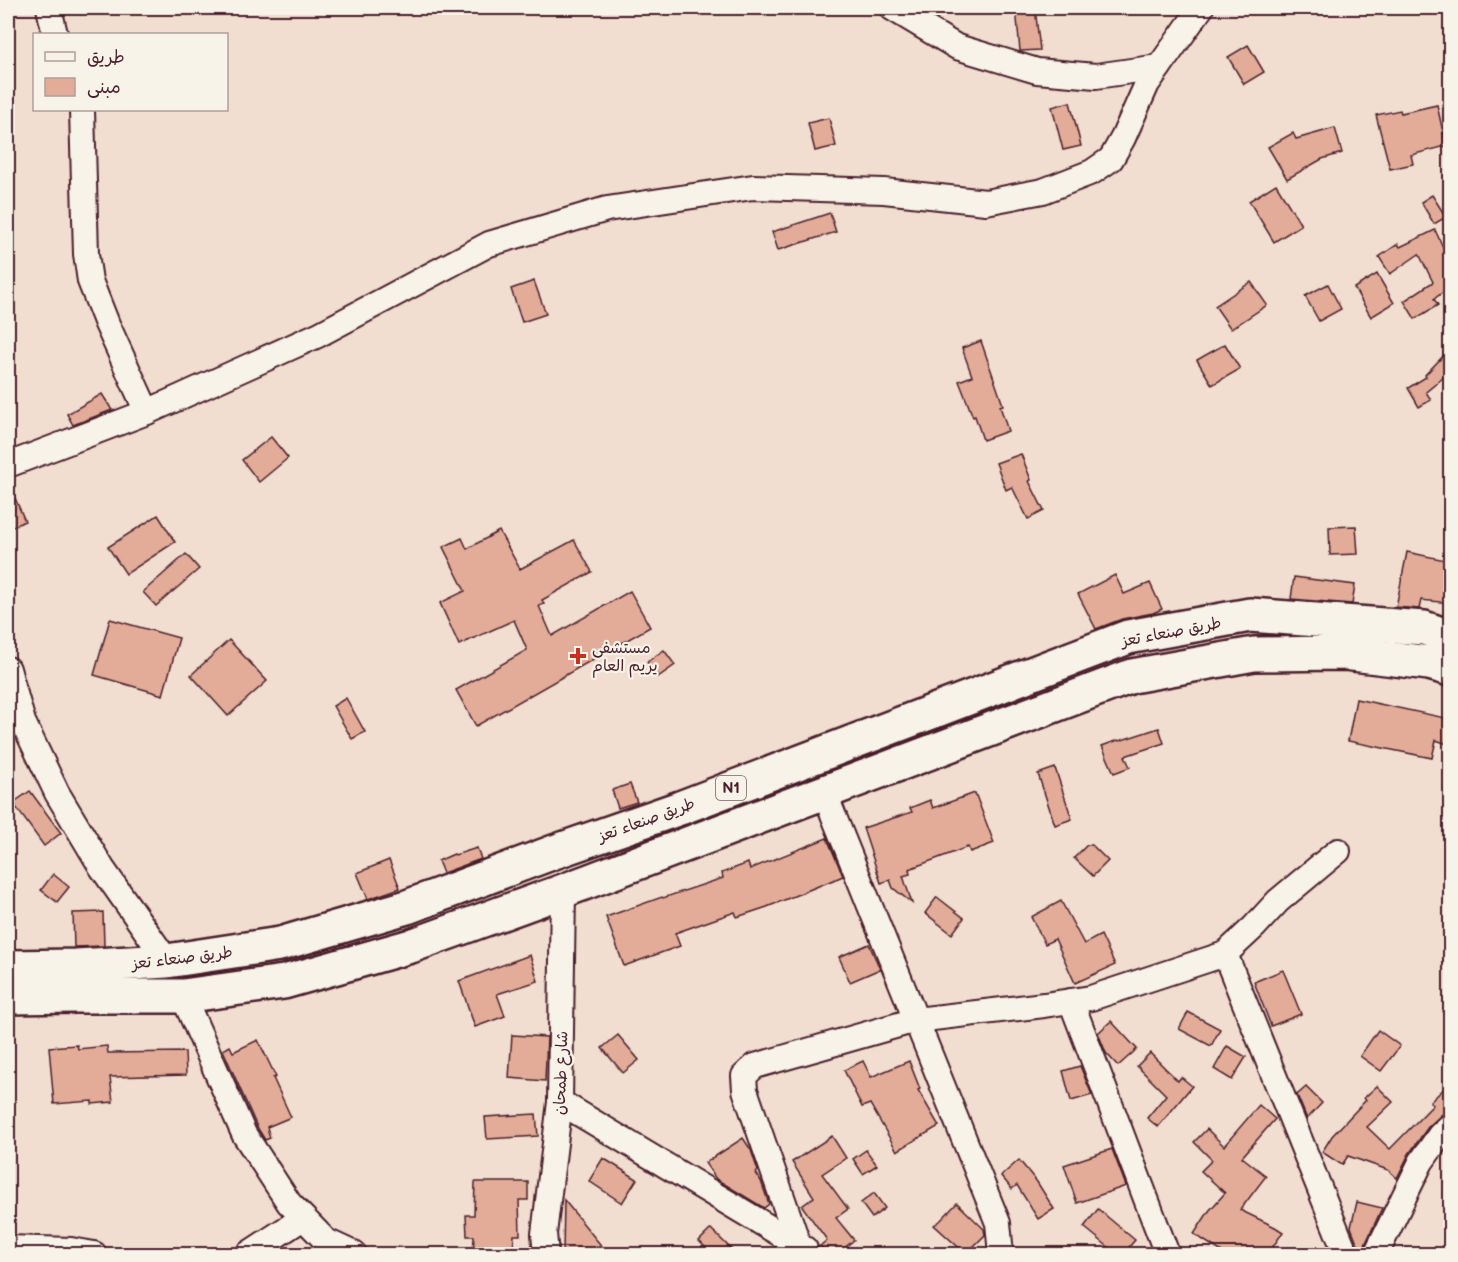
<svg xmlns="http://www.w3.org/2000/svg" width="1458" height="1262" font-family="'Balsamiq Sans','Playpen Sans Arabic',sans-serif">
	<style>
		.building { fill: #e2ac98; stroke: #4a1f2b; stroke-width: 1.5 }
		.lines { fill: none; stroke-linecap: round; stroke-linejoin: round }
		.minor-casing { stroke: #4a1f2b; stroke-width: 28 }
		.highway-casing { stroke: #4a1f2b; stroke-width: 38 }
		.minor { stroke: #f7f3e8; stroke-width: 24 }
		.highway { stroke: #f7f3e8; stroke-width: 33 }
		.poi-dot { fill: #c8321e; stroke: #f7f3e8; stroke-width: 2 }
		.labels { text-anchor: middle; stroke-width: 4.5; stroke-linejoin: round; paint-order: stroke }
		.shield { fill: #f7f3e8; stroke: #7e5f64; stroke-width: 1.5 }
		.shield-label { font-size: 15px; font-weight: bold; fill: #4a1f2b }
		.street-label { font-size: 16px; fill: #4a1f2b; stroke: #f7f3e8 }
		.poi-label { font-size: 16px; fill: #4a1f2b; stroke: #f7f3e8; text-anchor: start }
	</style>
	<rect width="100%" height="100%" fill="#f1ded0"/>
	<filter id="ink" filterUnits="userSpaceOnUse"><feTurbulence type="fractalNoise" baseFrequency=".0167" numOctaves="2"/><feDisplacementMap in="SourceGraphic" scale="12" xChannelSelector="R" yChannelSelector="G"/><feConvolveMatrix kernelMatrix="1 2 1 2 8 2 1 2 1" color-interpolation-filters="sRGB"/></filter>
	<g filter="url(#ink)">
		<g class="building">
			<path d="M1016 8H1035L1040 50 1020 51Z"/>
			<path d="M1248 45 1264 72 1244 84 1228 57Z"/>
			<path d="M1070 102 1081 146 1063 150 1052 107Z"/>
			<path d="M1437 105 1446 146 1411 155 1413 164 1390 169 1376 115 1400 110 1401 113Z"/>
			<path d="M829 118 836 146 815 151 808 123Z"/>
			<path d="M1335 128 1342 153 1322 159 1287 179 1268 147 1293 133 1296 139Z"/>
			<path d="M1276 184 1301 225 1274 242 1249 201Z"/>
			<path d="M1432 195 1446 217 1434 224 1421 202Z"/>
			<path d="M830 213 836 232 778 250 772 232Z"/>
			<path d="M1435 230 1450 262V287L1434 299 1438 305 1415 319 1404 301 1433 282 1419 254 1390 274 1379 257 1398 244 1400 247Z"/>
			<path d="M1377 274 1394 303 1371 317 1354 288Z"/>
			<path d="M534 281 546 314 522 322 511 289Z"/>
			<path d="M1251 282 1267 305 1231 329 1215 306Z"/>
			<path d="M1328 284 1341 309 1319 321 1305 296Z"/>
			<path d="M981 341 1003 405 1000 406 1008 431 983 440 975 416 973 417 959 381 972 376 962 348Z"/>
			<path d="M1225 344 1240 369 1212 385 1197 360Z"/>
			<path d="M1450 349V372L1426 392 1431 400 1419 407 1408 388 1426 377 1425 375Z"/>
			<path d="M102 394 112 410 73 425 67 414Z"/>
			<path d="M271 437 288 458 259 482 242 460Z"/>
			<path d="M1021 454 1031 480 1029 481 1044 511 1028 519 1012 487 1006 490 996 463Z"/>
			<path d="M8 482 25 521 8 529Z"/>
			<path d="M158 515 175 542 126 574 108 547Z"/>
			<path d="M1356 526 1358 554 1330 555 1329 527Z"/>
			<path d="M499 531 520 569 574 540 592 572 542 600 544 604 539 606 552 636 630 591 650 627 476 726 456 690 527 650 514 620 459 645 440 603 465 591 443 547 462 538 467 549Z"/>
			<path d="M1407 552 1450 561V603L1421 600 1419 609 1396 607Z"/>
			<path d="M186 554 199 569 156 606 143 592Z"/>
			<path d="M1115 575 1124 594 1150 583 1162 609 1153 613 1122 619 1096 629 1078 594Z"/>
			<path d="M1294 577 1355 585 1352 604 1291 599Z"/>
			<path d="M110 619 179 638 163 695 94 675Z"/>
			<path d="M229 640 267 681 228 716 191 675Z"/>
			<path d="M664 650 675 665 658 677 647 662Z"/>
			<path d="M346 698 365 732 352 739 333 706Z"/>
			<path d="M1356 699 1450 719V745L1436 740 1432 758 1348 741Z"/>
			<path d="M1159 728 1164 743 1125 756 1130 767 1114 773 1102 746 1118 740 1119 741Z"/>
			<path d="M1055 768 1072 819 1055 825 1038 774Z"/>
			<path d="M630 784 637 802 618 808 612 790Z"/>
			<path d="M30 791 61 833 44 846 13 803Z"/>
			<path d="M975 793 994 843 970 852 968 847 909 869 910 874 903 876 912 903 893 888 890 880 881 883 863 828 912 812 910 808 930 800 933 808Z"/>
			<path d="M827 838 843 876 767 907 737 917 735 912 675 933 680 946 624 966 606 917 662 897 663 898 723 878 722 873 748 863 750 869Z"/>
			<path d="M1087 845H1092L1108 861 1093 876 1074 858Z"/>
			<path d="M477 848 481 859 443 873 438 861 454 854 455 855Z"/>
			<path d="M389 860 400 888 368 899 357 873Z"/>
			<path d="M53 874 69 887 57 902 41 890Z"/>
			<path d="M937 897 964 918 952 934 925 913Z"/>
			<path d="M1061 901 1084 944 1101 935 1115 965 1075 983 1055 939 1045 944 1031 917Z"/>
			<path d="M103 912 104 946 74 947 73 913Z"/>
			<path d="M869 944 880 969 850 982 839 957Z"/>
			<path d="M530 955 538 981 497 994 505 1016 475 1027 459 981Z"/>
			<path d="M1283 970 1301 1014 1271 1026 1254 982Z"/>
			<path d="M1188 1012 1220 1029 1211 1046 1179 1029Z"/>
			<path d="M1111 1021 1137 1049 1118 1066 1106 1053 1098 1033Z"/>
			<path d="M1378 1030 1400 1046 1381 1071 1360 1056Z"/>
			<path d="M512 1035 547 1037 545 1081 509 1078Z"/>
			<path d="M618 1035 639 1060 623 1073 602 1048Z"/>
			<path d="M258 1040 276 1077 273 1078 291 1117 267 1127 270 1138 265 1140 257 1127 223 1050 230 1046 233 1052Z"/>
			<path d="M77 1045 78 1049 107 1046 108 1053 185 1052 186 1075 110 1077 113 1102 92 1104V1101L54 1104 49 1047Z"/>
			<path d="M1227 1046 1246 1057 1232 1080 1214 1069Z"/>
			<path d="M1150 1053 1178 1081 1181 1077 1192 1086 1158 1127 1147 1118 1166 1095 1137 1066Z"/>
			<path d="M863 1061 871 1077 909 1061 920 1089 918 1090 939 1126 897 1151 870 1104 862 1107 844 1070Z"/>
			<path d="M1080 1066 1092 1095 1071 1101 1063 1071Z"/>
			<path d="M1450 1083V1112H1446L1441 1115 1428 1127 1409 1154 1397 1178 1388 1170 1348 1156 1342 1165 1322 1152 1332 1136 1366 1100 1364 1098 1377 1086 1393 1102 1367 1127 1390 1149 1433 1105 1430 1102Z"/>
			<path d="M1306 1087 1322 1103 1307 1119 1297 1095Z"/>
			<path d="M1259 1105 1275 1119 1242 1157 1266 1176 1240 1210 1275 1227 1283 1232 1268 1254H1225L1194 1234 1209 1211 1225 1193 1201 1171 1212 1160 1194 1142 1207 1129 1224 1146Z"/>
			<path d="M536 1114 538 1136 487 1139 485 1117Z"/>
			<path d="M832 1136 846 1158 822 1174 848 1209 836 1218 854 1240 837 1254H827L820 1246 827 1240 802 1206 814 1197 792 1162Z"/>
			<path d="M743 1138 751 1150 758 1171 756 1173 761 1181 769 1204 764 1208 716 1179 705 1163Z"/>
			<path d="M1112 1149 1126 1186 1077 1203 1064 1165Z"/>
			<path d="M866 1150 877 1165 863 1174 853 1159Z"/>
			<path d="M603 1158 637 1179 622 1203 589 1181Z"/>
			<path d="M1019 1160 1037 1182 1054 1209 1038 1219 1017 1185 1012 1189 1001 1176Z"/>
			<path d="M475 1182H528V1200H519L520 1235H514L513 1254H473L474 1236H467L466 1215H474Z"/>
			<path d="M874 1193 885 1208 872 1218 861 1203Z"/>
			<path d="M564 1200 608 1254H563Z"/>
			<path d="M1357 1202 1382 1208 1364 1247 1358 1245 1351 1227Z"/>
			<path d="M957 1203 984 1229 985 1235 966 1254 934 1225 940 1221Z"/>
			<path d="M1098 1209 1135 1240 1123 1254H1117L1084 1227Z"/>
			<path d="M711 1229 736 1254H712L699 1241Z"/>
		</g>
		<g class="lines">
			<defs>
				<g id="minor">
					<path d="M49 8 55 34"/>
					<path d="M892 8 957 47 1037 71 1096 76 1159 67"/>
					<path d="M82 110 86 254 90 281 107 324 147 412"/>
					<path d="M8 465 147 412 318 335 489 244 607 209 753 187 884 191 986 202 1043 191 1092 172 1111 159 1123 138 1147 84 1201 8"/>
					<path d="M8 669 23 722 57 793 102 868 167 961"/>
					<path d="M824 792 998 1223 1001 1254"/>
					<path d="M1225 954 1346 1254"/>
					<path d="M183 996 244 1134 289 1203 326 1241 354 1254"/>
					<path d="M1071 1001 1167 1254"/>
					<path d="M560 1102 805 1249"/>
					<path d="M799 1246 745 1090 744 1076 755 1066 916 1020 1044 1005 1091 998 1225 954 1254 927 1278 901 1338 851"/>
					<path d="M8 1248 71 1250 94 1254"/>
					<path d="M248 1254 303 1218"/>
					<path d="M546 1254 544 1234 560 1102 563 891"/>
					<path d="M1376 1254 1421 1162 1440 1135 1450 1126"/>
				</g>
				<g id="highway">
					<path d="M8 967 76 966 167 961 280 944 407 907 554 852 680 808 1128 637 1250 615 1424 628 1450 637"/>
					<path d="M8 997 77 996H183L284 982 411 946 563 891 1132 676 1254 654 1344 653 1429 663 1450 669"/>
				</g>
			</defs>
			<use href="#minor" class="minor-casing"/>
			<use href="#highway" class="highway-casing"/>
			<use href="#minor" class="minor"/>
			<use href="#highway" class="highway"/>
		</g>
	</g>
	<path class="poi-dot" d="M575 647h6v6h6v6h-6v6h-6v-6h-6v-6h6z"/>
	<g class="labels">
		<rect class="shield" x="716" y="776" width="30" height="24" rx="4.5"/>
		<g class="shield-label">
			<text x="731" y="793">N1</text>
		</g>
		<g class="street-label">
			<text transform="translate(1171 631) rotate(-11)" y="6">طريق صنعاء تعز</text>
			<text transform="translate(646 819) rotate(-20)" y="6">طريق صنعاء تعز</text>
			<text transform="translate(182 957) rotate(-7)" y="6">طريق صنعاء تعز</text>
			<text transform="translate(560 1073) rotate(-88)" y="6">شارع طمحان</text>
		</g>
		<g class="poi-label">
			<text x="592" y="653">مستشفى<tspan x="592" dy="18">يريم العام</tspan></text>
		</g>
	</g>
	<rect width="1458" height="1262" fill="none" stroke="#f7f3e8" stroke-width="30"/>
	<rect x="15" y="15" width="1428" height="1232" fill="none" stroke="#4a1f2b" stroke-width="2" filter="url(#ink)"/>
	<rect x="33" y="33" width="195" height="78" fill="#f7f3e8" stroke="#b29e9c" stroke-width="1.5"/>
	<rect x="45" y="52" width="30" height="9" fill="#f7f3e8" stroke="#b29e9c" stroke-width="1.5"/>
	<text x="87" y="63" font-size="18" fill="#4a1f2b">طريق</text>
	<rect x="45" y="78" width="30" height="18" fill="#e2ac98" stroke="#b29e9c" stroke-width="1.5"/>
	<text x="87" y="93" font-size="18" fill="#4a1f2b">مبنى</text>
</svg>
